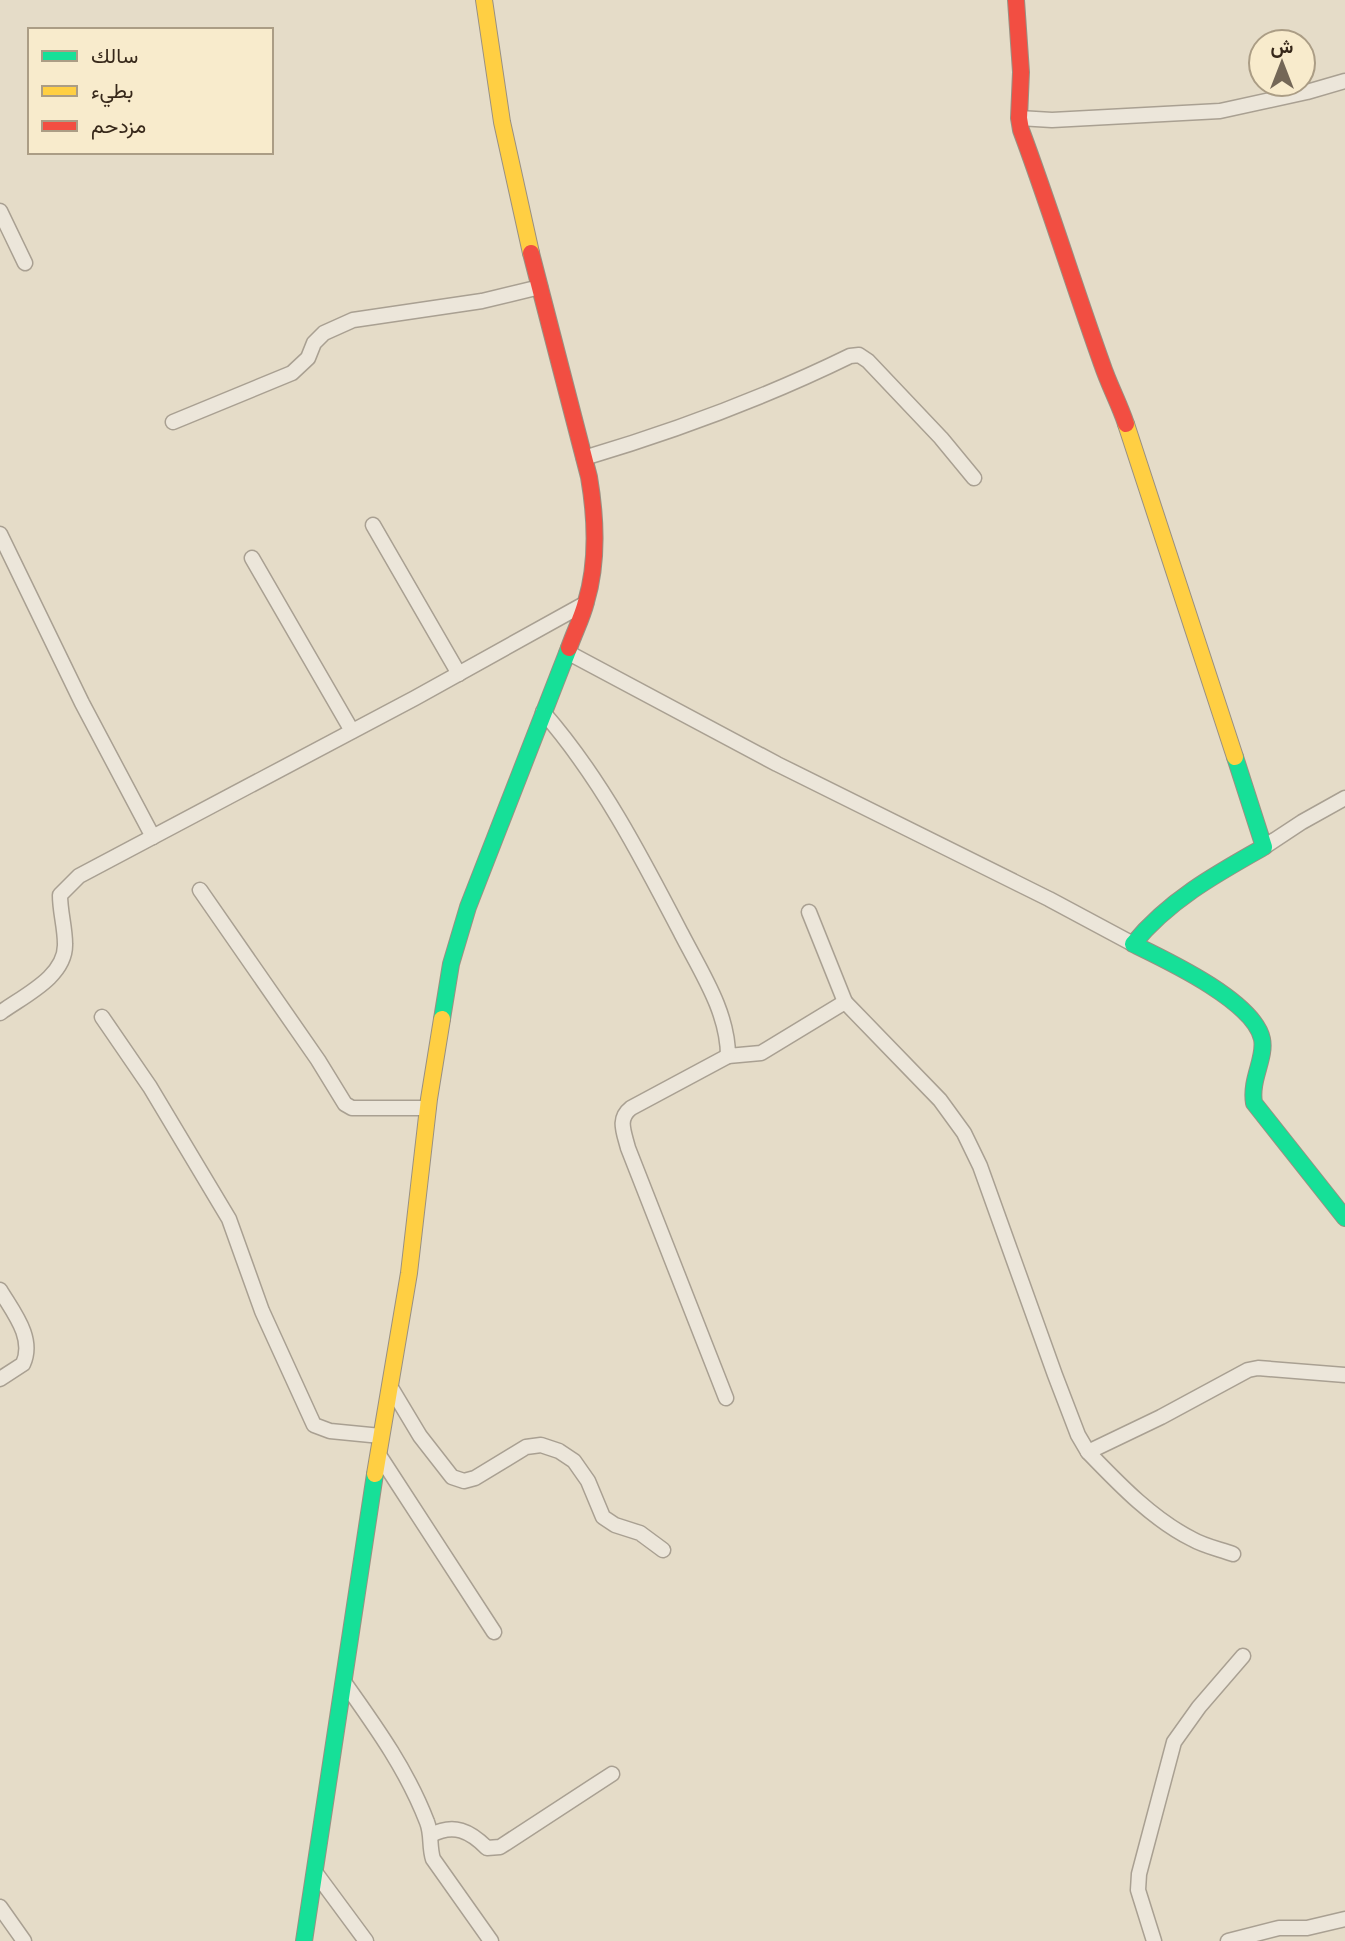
<svg xmlns="http://www.w3.org/2000/svg" width="1345" height="1941" font-family="Merriweather,Vazirmatn,serif">
	<style>
		.lines { fill: none; stroke-linecap: round; stroke-linejoin: round }
		.street-casing { stroke: #a9a092; stroke-width: 17 }
		.fast-casing { stroke: #999082; stroke-width: 18 }
		.slow-casing { stroke: #999082; stroke-width: 18 }
		.jam-casing { stroke: #999082; stroke-width: 18 }
		.street { stroke: #ece6da; stroke-width: 14 }
		.fast { stroke: #16e098; stroke-width: 16 }
		.slow { stroke: #ffcf43; stroke-width: 16 }
		.jam { stroke: #f24e42; stroke-width: 16 }
	</style>
	<rect width="100%" height="100%" fill="#e5dcc8"/>
	<g class="lines">
		<defs>
			<g id="street">
				<path d="M1019 118 1052 120 1220 111 1307 92 1345 81"/>
				<path d="M0 211 25 263"/>
				<path d="M173 422 292 373 308 358 314 343 324 333 353 320 482 301 540 287"/>
				<path d="M584 458C675 431 764 398 850 356L859 355 868 361 941 438 974 478"/>
				<path d="M373 525 459 674"/>
				<path d="M0 534 82 703 153 837"/>
				<path d="M252 558 352 731"/>
				<path d="M567 652 777 764 1049 899 1133 944"/>
				<path d="M543 712C600 777 641 856 681 933 701 972 728 1012 728 1056L761 1053 845 1002 940 1100 964 1133 980 1166 1055 1375 1078 1435 1088 1452 1161 1417 1248 1370 1258 1368 1345 1375"/>
				<path d="M1264 847 1302 822 1345 798"/>
				<path d="M200 890 318 1060 345 1104 352 1108H428"/>
				<path d="M809 912 845 1002"/>
				<path d="M0 1013C23 996 66 977 65 944 65 927 60 912 60 895L79 876 415 698 586 603"/>
				<path d="M102 1017 150 1087 229 1219 262 1311 314 1425 330 1431 381 1436"/>
				<path d="M0 1290C13 1312 35 1338 23 1364L0 1379"/>
				<path d="M390 1386 420 1436 452 1477 464 1481 475 1478 526 1447 541 1445 559 1451 574 1461 588 1481 603 1517 615 1525 640 1533 663 1550"/>
				<path d="M726 1398 628 1148C624 1132 617 1119 631 1108L728 1056"/>
				<path d="M1088 1452C1118 1483 1152 1519 1192 1539 1204 1546 1219 1549 1233 1554"/>
				<path d="M379 1455 494 1632"/>
				<path d="M344 1682C376 1727 407 1770 427 1822 432 1834 429 1847 433 1859L491 1941"/>
				<path d="M431 1835C454 1823 470 1831 487 1848L500 1847 612 1774"/>
				<path d="M315 1872 366 1941"/>
				<path d="M0 1907 24 1941"/>
				<path d="M1154 1941 1138 1890 1139 1874 1174 1742 1199 1707 1243 1656"/>
				<path d="M1228 1941 1279 1928H1307L1345 1919"/>
			</g>
			<g id="fast">
				<path d="M1235 757 1264 847C1216 874 1169 900 1133 944 1166 960 1254 1001 1262 1039 1266 1058 1250 1079 1254 1103L1345 1218"/>
				<path d="M442 1019 451 964 468 907 569 648"/>
				<path d="M304 1941 375 1474"/>
			</g>
			<g id="slow">
				<path d="M484 0 502 122 531 253"/>
				<path d="M1126 424 1235 757"/>
				<path d="M375 1474 409 1273 429 1099 442 1019"/>
			</g>
			<g id="jam">
				<path d="M1016 0 1021 72 1019 118 1021 130C1050 208 1074 286 1102 364 1109 385 1119 403 1126 424"/>
				<path d="M531 253 589 477C596 518 598 562 586 602 582 618 574 633 569 648"/>
			</g>
		</defs>
		<use href="#street" class="street-casing"/>
		<use href="#fast" class="fast-casing"/>
		<use href="#slow" class="slow-casing"/>
		<use href="#jam" class="jam-casing"/>
		<use href="#street" class="street"/>
		<use href="#fast" class="fast"/>
		<use href="#slow" class="slow"/>
		<use href="#jam" class="jam"/>
	</g>
	<rect x="28" y="28" width="245" height="126" fill="#f8ebcc" stroke="#ab9d85" stroke-width="2"/>
	<rect x="42" y="51" width="35" height="10" fill="#16e098" stroke="#ab9d85" stroke-width="2"/>
	<text x="91" y="63" font-size="21" fill="#37281a">سالك</text>
	<rect x="42" y="86" width="35" height="10" fill="#ffcf43" stroke="#ab9d85" stroke-width="2"/>
	<text x="91" y="98" font-size="21" fill="#37281a">بطيء</text>
	<rect x="42" y="121" width="35" height="10" fill="#f24e42" stroke="#ab9d85" stroke-width="2"/>
	<text x="91" y="133" font-size="21" fill="#37281a">مزدحم</text>
	<g transform="translate(1282 63)"><circle r="33" fill="#f8ebcc" stroke="#ab9d85" stroke-width="2"/>
	<path d="M0-5L12 26L0 18L-12 26Z" fill="#746757"/>
	<text y="-10" font-size="19" font-weight="bold" text-anchor="middle" fill="#37281a">ش</text>
	</g>
</svg>
